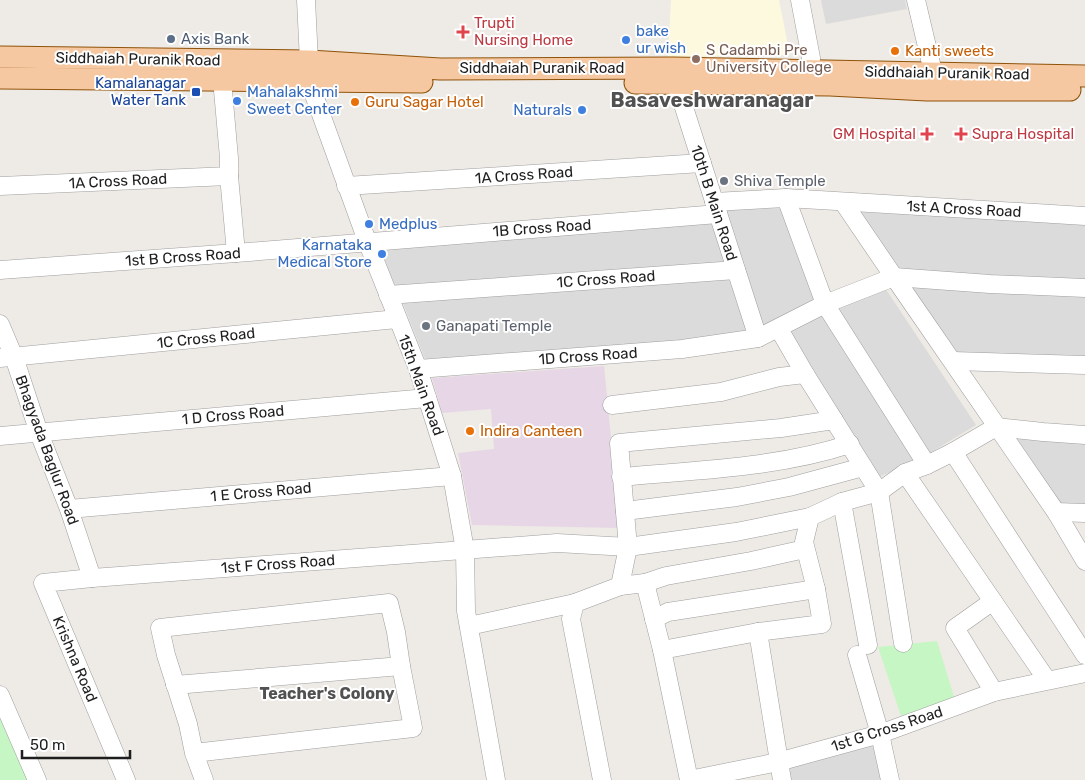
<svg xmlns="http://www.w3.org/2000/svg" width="1085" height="780" font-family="Rubik,sans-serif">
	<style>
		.residential { fill: #dcdbdb }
		.industrial { fill: #e7d7e6 }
		.education { fill: #fdf9df }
		.park { fill: #c6f6c4 }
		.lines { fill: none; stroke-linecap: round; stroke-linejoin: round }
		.minor-casing { stroke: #9f9f9f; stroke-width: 19 }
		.major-casing { stroke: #8f5309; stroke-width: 23 }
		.minor { stroke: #fff; stroke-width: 18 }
		.major { stroke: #f6c8a2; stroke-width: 21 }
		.health-dot { fill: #e0444e; stroke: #fff; stroke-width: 2 }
		.service-dot { fill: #5c6f8a; stroke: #fff; stroke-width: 2 }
		.shop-dot { fill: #3f7fe0; stroke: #fff; stroke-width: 2 }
		.food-dot { fill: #e8710a; stroke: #fff; stroke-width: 2 }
		.education-dot { fill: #8d6e63; stroke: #fff; stroke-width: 2 }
		.transit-dot { fill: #1a4fb4; stroke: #fff; stroke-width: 2 }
		.worship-dot { fill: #6b7280; stroke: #fff; stroke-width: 2 }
		.labels { text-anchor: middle; stroke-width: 4; stroke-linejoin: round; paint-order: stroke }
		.health-label { font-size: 15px; fill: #be3a42; stroke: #fff; text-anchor: start }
		.shop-label { font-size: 15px; fill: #366cbe; stroke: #fff; text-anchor: start }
		.service-label { font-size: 15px; fill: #4e5e75; stroke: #fff; text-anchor: start }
		.education-label { font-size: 15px; fill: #785e54; stroke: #fff; text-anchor: start }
		.food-label { font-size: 15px; fill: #c56008; stroke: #fff; text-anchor: start }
		.street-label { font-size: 15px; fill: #1e1e1e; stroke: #fff }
		.transit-label { font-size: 15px; fill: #164399; stroke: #fff; text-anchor: end }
		.worship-label { font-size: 15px; fill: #5b616d; stroke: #fff; text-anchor: start }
		.neighbourhood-label { font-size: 16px; font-weight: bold; fill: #515151; stroke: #fff }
		.district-label { font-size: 20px; font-weight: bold; fill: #515151; stroke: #fff }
	</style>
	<rect width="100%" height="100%" fill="#eeeae5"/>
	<g class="residential">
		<path d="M821 0H905L907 9 826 24Z"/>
		<path d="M787 208 818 305 761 326 725 209Z"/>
		<path d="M857 212 1085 222V284L888 274Z"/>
		<path d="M715 216 730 265 396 291 379 244Z"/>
		<path d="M733 274 751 335 536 354 425 359 402 301Z"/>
		<path d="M883 285 976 425 925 456 830 304Z"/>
		<path d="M896 287 1085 294V360L943 353Z"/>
		<path d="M820 306 918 460 874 479 775 333Z"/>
		<path d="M1000 437 1085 442V504L1053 503Z"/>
		<path d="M874 741 883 780H787L784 765Z"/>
	</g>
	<path class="industrial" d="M604 366 620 528 472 525 458 453 494 449 491 409 442 413 432 378Z"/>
	<path class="education" d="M671 0H779L790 55 668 57Z"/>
	<g class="park">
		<path d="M937 641 954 697 901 716 878 647Z"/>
		<path d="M0 715 28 780H0Z"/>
	</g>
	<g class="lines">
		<defs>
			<g id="minor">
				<path d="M306 0 309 61 314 95 367 241 418 369 452 476 465 550 466 611 496 780"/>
				<path d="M800 0 811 58 810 83"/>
				<path d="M916 0 933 72"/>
				<path d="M673 72 674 83 680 95 758 338"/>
				<path d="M229 176 236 253"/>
				<path d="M0 186 229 176V158L222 79"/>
				<path d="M346 186 702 163"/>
				<path d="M786 198 825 304 927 465"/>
				<path d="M714 202 786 198 1085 216"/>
				<path d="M0 270 236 253 718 214"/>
				<path d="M894 277 1056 512 1085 561"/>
				<path d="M894 277 990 284 1085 288"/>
				<path d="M388 295 736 270"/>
				<path d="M0 324 14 357 39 433 69 509 92 578"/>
				<path d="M779 329 805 374 879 492 903 643"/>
				<path d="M0 358 397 319"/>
				<path d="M953 361 1085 365"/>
				<path d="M418 369 682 349 758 338 825 304 894 277 843 202"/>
				<path d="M612 405 721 392 779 377 805 374"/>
				<path d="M0 436 427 398"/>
				<path d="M953 452 1085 655"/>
				<path d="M905 473 1047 680"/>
				<path d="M621 477C697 470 777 468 850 444"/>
				<path d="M842 502 868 645"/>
				<path d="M69 509 452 476"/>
				<path d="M625 511 737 497 789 487 863 467"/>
				<path d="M1056 512 1085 513"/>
				<path d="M645 583 662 650 689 780"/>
				<path d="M620 586 628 547 619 443 781 428 834 420"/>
				<path d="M993 601 955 628 994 692"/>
				<path d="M575 603 571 619 602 780"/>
				<path d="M654 619 668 612 816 589"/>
				<path d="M469 626 575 603 620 586 645 583 666 576 751 561 805 549"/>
				<path d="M758 632 782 780"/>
				<path d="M662 650 758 632 822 624 816 589 804 542 810 517 842 502 879 492 905 473 927 465 953 452 996 427 1043 432 1085 435"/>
				<path d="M857 655 880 734 890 780"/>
				<path d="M175 685 401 666"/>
				<path d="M0 695 37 780"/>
				<path d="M194 753 413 728 401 666 396 632 389 603 160 628 166 655 188 724 194 753 204 780"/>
				<path d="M126 780 43 583 92 578 557 543 628 547 736 532 810 517"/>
				<path d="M689 780 778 762 880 734 994 692 1085 673"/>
			</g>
			<g id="major">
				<path d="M0 57 309 61 440 69 673 68 1085 76"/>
				<path d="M0 78 422 82"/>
				<path d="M635 83 830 85 927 90H1070"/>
			</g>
		</defs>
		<use href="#minor" class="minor-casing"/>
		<use href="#major" class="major-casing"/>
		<use href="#minor" class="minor"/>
		<use href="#major" class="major"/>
	</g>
	<g class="health-dot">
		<path d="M460.5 24.5h5v5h5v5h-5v5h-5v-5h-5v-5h5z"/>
		<path d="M924.5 126.5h5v5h5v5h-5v5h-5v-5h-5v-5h5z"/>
		<path d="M958.5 126.5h5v5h5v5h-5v5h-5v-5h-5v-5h5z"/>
	</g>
	<circle class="service-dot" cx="171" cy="39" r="5"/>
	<g class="shop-dot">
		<circle cx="626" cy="40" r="5"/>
		<circle cx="237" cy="101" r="5"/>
		<circle cx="582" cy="110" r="5"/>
		<circle cx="369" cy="224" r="5"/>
		<circle cx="382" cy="254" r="5"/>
	</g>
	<g class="food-dot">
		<circle cx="895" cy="51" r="5"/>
		<circle cx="355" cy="102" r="5"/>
		<circle cx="470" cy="431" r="5"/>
	</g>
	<circle class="education-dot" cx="696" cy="59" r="5"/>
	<rect class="transit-dot" x="191" y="87" width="10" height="10" rx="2.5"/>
	<g class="worship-dot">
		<circle cx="724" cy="181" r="5"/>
		<circle cx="426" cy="326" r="5"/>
	</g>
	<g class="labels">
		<g class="health-label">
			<text x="474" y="28">Trupti<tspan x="474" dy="17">Nursing Home</tspan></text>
			<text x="916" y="139" text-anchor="end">GM Hospital</text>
			<text x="972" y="139">Supra Hospital</text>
		</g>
		<g class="shop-label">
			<text x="636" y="36">bake<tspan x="636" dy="17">ur wish</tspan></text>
			<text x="247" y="97">Mahalakshmi<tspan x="247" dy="17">Sweet Center</tspan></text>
			<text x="572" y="115" text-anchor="end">Naturals</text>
			<text x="379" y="229">Medplus</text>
			<text x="372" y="250" text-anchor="end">Karnataka<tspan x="372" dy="17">Medical Store</tspan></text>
		</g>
		<g class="service-label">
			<text x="181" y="44">Axis Bank</text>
		</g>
		<g class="education-label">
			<text x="706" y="55">S Cadambi Pre<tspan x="706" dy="17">University College</tspan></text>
		</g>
		<g class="food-label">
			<text x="905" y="56">Kanti sweets</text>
			<text x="365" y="107">Guru Sagar Hotel</text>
			<text x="480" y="436">Indira Canteen</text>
		</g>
		<g class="street-label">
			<text transform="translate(138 59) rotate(1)" y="5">Siddhaiah Puranik Road</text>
			<text x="542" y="73">Siddhaiah Puranik Road</text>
			<text transform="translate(947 73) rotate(1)" y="5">Siddhaiah Puranik Road</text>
			<text transform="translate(524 175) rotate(-4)" y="5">1A Cross Road</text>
			<text transform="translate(118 181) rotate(-3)" y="5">1A Cross Road</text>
			<text transform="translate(714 203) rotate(72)" y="5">10th B Main Road</text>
			<text transform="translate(964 209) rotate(3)" y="5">1st A Cross Road</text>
			<text transform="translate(542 228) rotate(-4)" y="5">1B Cross Road</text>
			<text transform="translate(183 257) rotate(-4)" y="5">1st B Cross Road</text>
			<text transform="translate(606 279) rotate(-4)" y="5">1C Cross Road</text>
			<text transform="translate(206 338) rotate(-6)" y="5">1C Cross Road</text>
			<text transform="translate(588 356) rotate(-4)" y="5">1D Cross Road</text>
			<text transform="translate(421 385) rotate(70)" y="5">15th Main Road</text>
			<text transform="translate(233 415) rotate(-5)" y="5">1 D Cross Road</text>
			<text transform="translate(47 450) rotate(70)" y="5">Bhagyada Baglur Road</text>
			<text transform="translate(261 492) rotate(-5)" y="5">1 E Cross Road</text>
			<text transform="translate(278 564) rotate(-4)" y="5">1st F Cross Road</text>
			<text transform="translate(75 659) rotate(67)" y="5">Krishna Road</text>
			<text transform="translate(887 729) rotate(-18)" y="5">1st G Cross Road</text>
		</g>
		<g class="transit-label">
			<text x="186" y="88">Kamalanagar<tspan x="186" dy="17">Water Tank</tspan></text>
		</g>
		<g class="worship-label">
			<text x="734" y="186">Shiva Temple</text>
			<text x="436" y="331">Ganapati Temple</text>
		</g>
		<g class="neighbourhood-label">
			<text x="327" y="699">Teacher's Colony</text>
		</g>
		<g class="district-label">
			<text x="712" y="107">Basaveshwaranagar</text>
		</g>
	</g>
	<path d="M22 750v8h108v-8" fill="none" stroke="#1e1e1e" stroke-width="2.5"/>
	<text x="30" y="750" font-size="15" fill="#1e1e1e" stroke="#ffffff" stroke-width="4" paint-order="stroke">50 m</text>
</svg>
